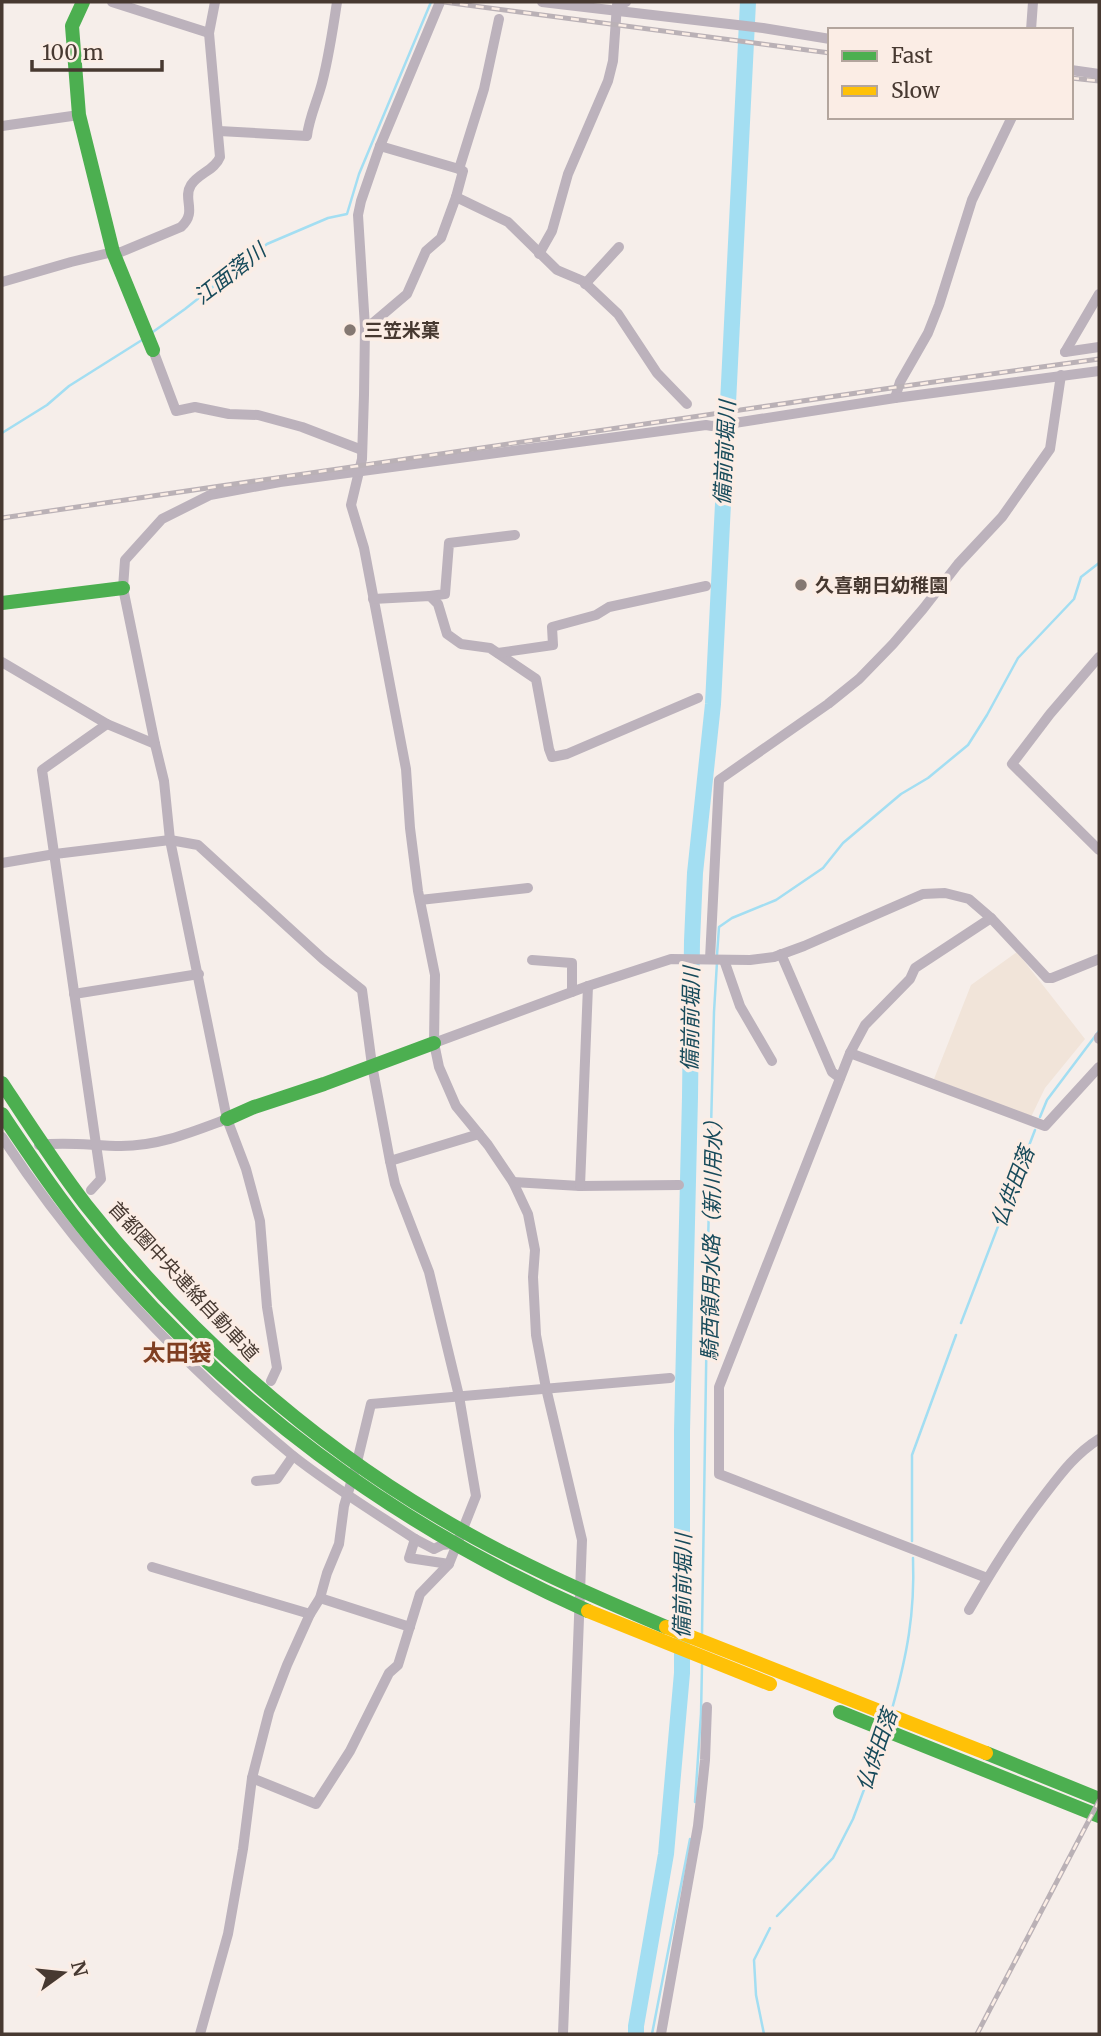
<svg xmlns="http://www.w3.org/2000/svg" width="1101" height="2036" font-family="Merriweather,'Noto Sans JP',serif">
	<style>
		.industrial { fill: #f1e4d9 }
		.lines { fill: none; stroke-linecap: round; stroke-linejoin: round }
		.stream { stroke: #a3def2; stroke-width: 2.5 }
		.river { stroke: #a3def2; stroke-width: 16 }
		.street { stroke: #bcb2bc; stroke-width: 10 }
		.fast { stroke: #4caf50; stroke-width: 14 }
		.slow { stroke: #ffc107; stroke-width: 14 }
		.rail-casing { stroke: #bab1b6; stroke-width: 5 }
		.rail { stroke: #fbede5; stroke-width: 2.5; stroke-dasharray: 8; stroke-linecap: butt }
		.poi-dot { fill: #847872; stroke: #fbede5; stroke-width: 2.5 }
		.labels { text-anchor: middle; stroke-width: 7; stroke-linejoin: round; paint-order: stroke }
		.poi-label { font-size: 19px; font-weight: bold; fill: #473931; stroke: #fbede5; text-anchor: start }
		.street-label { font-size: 19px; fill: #473931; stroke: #fbede5 }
		.water-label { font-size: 21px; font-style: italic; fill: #174a5a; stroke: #fbede5 }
		.quarter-label { font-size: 23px; font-weight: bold; fill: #7f3e21; stroke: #fbede5 }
	</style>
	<rect width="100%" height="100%" fill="#f6eeea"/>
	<path class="industrial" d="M1017 952 1085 1039 1045 1088 1031 1117 934 1079 971 985Z"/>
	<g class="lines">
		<g class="stream">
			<path d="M150 334 185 309 267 244 328 218 347 214 359 174 431 2"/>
			<path d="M2 433 47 405 69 386 142 340"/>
			<path d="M717 955 719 927 732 918 776 900 823 868 843 843 901 794 928 778 968 745 987 715 1018 658 1074 599 1081 577 1099 563"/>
			<path d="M1040 1117 1047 1100 1099 1031"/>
			<path d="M961 1323 1035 1130"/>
			<path d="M912 1541V1455L956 1335"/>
			<path d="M702 1634 708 1244 714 1012 717 962"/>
			<path d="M892 1709C907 1655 915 1614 913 1558"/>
			<path d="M695 1802 701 1714 702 1665"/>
			<path d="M777 1916 833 1858 853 1819 883 1739"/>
			<path d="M652 2034 690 1839"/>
			<path d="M764 2034 756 1995 754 1960 770 1928"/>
		</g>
		<path class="river" d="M636 2034V2026L666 1854 682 1673V1431L690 1097 692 941 695 873 713 704 748 2"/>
		<g class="street">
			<path d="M112 2 209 33"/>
			<path d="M440 2 380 146 361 201 358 215 365 327 364 395 362 459 351 505 364 548 406 769 410 828 418 891 435 975 434 1043 439 1067 456 1106 488 1145 513 1182 528 1214 535 1250 533 1277 536 1335 546 1388 582 1540 563 2034"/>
			<path d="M542 2 763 28 830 39"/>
			<path d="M1031 30 1033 2"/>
			<path d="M1071 70 1099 74"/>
			<path d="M2 126 79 115"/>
			<path d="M219 131 307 136C309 118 317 102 322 83 329 56 333 29 337 2"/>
			<path d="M380 146 459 169"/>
			<path d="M456 197 508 222 557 270 583 281 618 314 657 373 687 404"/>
			<path d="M539 254 552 231 568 174 608 81 613 61 617 5 626 2"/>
			<path d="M2 282 71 262 113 252H121L181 227C198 212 182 199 191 185 199 173 215 170 220 157L209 33 215 2"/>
			<path d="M585 284 619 247"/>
			<path d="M365 327 374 322 407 294 426 251 441 238 456 197 463 171 459 169 484 89 499 19"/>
			<path d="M153 350 176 411 195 407 229 414 258 415 302 427 362 450"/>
			<path d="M1065 352 1099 294"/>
			<path d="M1065 352 1099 347"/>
			<path d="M895 398 900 382 928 333 939 305 972 200 1012 117"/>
			<path d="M430 596 445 594 449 543 515 535"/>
			<path d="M373 599 430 596 438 604 447 634 461 644 490 648 536 679 549 749 552 757 567 754 698 698"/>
			<path d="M498 653 553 645 552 627 596 615 609 607 706 586"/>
			<path d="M1099 657 1050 714 1012 764 1099 850"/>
			<path d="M2 662 107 724 155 744"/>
			<path d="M2 863 55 854 170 840 198 845 323 959 362 990 372 1065 390 1161 479 1134"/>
			<path d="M420 900 528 888"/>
			<path d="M991 918 915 968 910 979 865 1025 850 1053 1045 1126 1099 1067"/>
			<path d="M781 954 832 1072 840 1078"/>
			<path d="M710 959 719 780 828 704 859 679 893 644 923 609 958 564 1002 517 1050 449 1061 375"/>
			<path d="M532 960 572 963V992"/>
			<path d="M724 960 740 1006 772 1061"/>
			<path d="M74 994 199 974"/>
			<path d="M1099 1037V1039"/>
			<path d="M434 1043 588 986 671 959 750 960 774 957 804 946 923 894 945 893 969 899 991 918 1047 978H1052L1099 959"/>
			<path d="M850 1053 719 1387V1474L987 1578"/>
			<path d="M2 1137C81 1258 181 1363 292 1455 331 1486 374 1512 415 1539"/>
			<path d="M39 1145C67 1141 94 1146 121 1146 159 1146 192 1132 227 1119"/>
			<path d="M513 1182 580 1186 679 1185"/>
			<path d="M580 1186 588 986"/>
			<path d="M91 1190 101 1179 42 770 107 724"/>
			<path d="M271 1381 277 1368 267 1307 260 1221 246 1169 227 1119 170 840 164 781 155 744 123 588 125 560 162 519 210 495 280 482 706 425 712 426 741 422 895 398 1099 371"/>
			<path d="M256 1481 277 1479 293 1456"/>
			<path d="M449 1564 409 1558 415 1539 434 1549 442 1545 451 1544"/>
			<path d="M152 1567 310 1614"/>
			<path d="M320 1598 410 1627"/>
			<path d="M969 1610C992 1570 1015 1533 1043 1497 1060 1475 1075 1454 1099 1439"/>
			<path d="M252 1778 316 1804 350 1751 389 1673 398 1665 420 1594 449 1564 476 1496 459 1396 429 1272 395 1184 390 1161"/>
			<path d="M200 2034 228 1934 243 1849 252 1778 269 1712 287 1665 310 1614 320 1598 327 1573 339 1544 344 1506 356 1466 371 1404 670 1378"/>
			<path d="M661 2034 698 1826 705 1760 707 1707"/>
		</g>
		<g class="fast">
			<path d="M83 2 72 26 79 115 113 252 153 350"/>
			<path d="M2 603 123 588"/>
			<path d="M2 1083C29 1124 56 1166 86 1205 183 1328 302 1436 437 1516 510 1560 588 1594 666 1627"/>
			<path d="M2 1114C31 1157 59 1199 92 1239 225 1401 396 1526 588 1611"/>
			<path d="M227 1119 254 1107 324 1084 434 1043"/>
			<path d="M840 1712 1099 1816"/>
			<path d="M986 1753 1099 1799"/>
		</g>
		<g class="slow">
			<path d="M588 1611 770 1684"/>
			<path d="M666 1627 986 1753"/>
		</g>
		<defs>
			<g id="rail">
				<path d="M444 2 830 53"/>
				<path d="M1071 78 1099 81"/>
				<path d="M2 518 898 387 1099 359"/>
				<path d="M977 2034 1099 1801"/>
			</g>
		</defs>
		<use href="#rail" class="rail-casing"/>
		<use href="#rail" class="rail"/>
	</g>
	<g class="poi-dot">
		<circle cx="350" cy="330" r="7"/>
		<circle cx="801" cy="585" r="7"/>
	</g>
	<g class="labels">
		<g class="poi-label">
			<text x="364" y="337">三笠米菓</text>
			<text x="815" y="592">久喜朝日幼稚園</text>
		</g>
		<g class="street-label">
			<text transform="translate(184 1281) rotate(47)" y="7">首都圏中央連絡自動車道</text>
		</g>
		<g class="water-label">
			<text transform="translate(230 274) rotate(-38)" y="7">江面落川</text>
			<text transform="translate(725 453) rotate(-87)" y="7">備前前堀川</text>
			<text transform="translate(691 1019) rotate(-89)" y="7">備前前堀川</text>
			<text transform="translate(1013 1187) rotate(-69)" y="7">仏供田落</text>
			<text transform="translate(712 1235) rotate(-89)" y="7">騎西領用水路（新川用水）</text>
			<text transform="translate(683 1586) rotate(-89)" y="7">備前前堀川</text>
			<text transform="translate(877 1750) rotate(-71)" y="7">仏供田落</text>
		</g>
		<g class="quarter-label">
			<text x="177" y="1361">太田袋</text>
		</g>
	</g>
	<rect width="1101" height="2036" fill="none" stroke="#473931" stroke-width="7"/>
	<rect x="828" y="28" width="245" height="91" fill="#fbede5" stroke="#b3a59d" stroke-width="2"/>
	<rect x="842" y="51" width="35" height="10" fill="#4caf50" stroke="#b3a59d" stroke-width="2"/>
	<text x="891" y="63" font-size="21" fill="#473931">Fast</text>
	<rect x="842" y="86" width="35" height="10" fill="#ffc107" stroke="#b3a59d" stroke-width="2"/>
	<text x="891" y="98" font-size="21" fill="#473931">Slow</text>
	<g transform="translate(63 1973) rotate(75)" stroke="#fbede5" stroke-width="5" paint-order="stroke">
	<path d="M0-5L12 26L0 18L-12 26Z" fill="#473931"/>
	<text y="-10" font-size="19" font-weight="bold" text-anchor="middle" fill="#473931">N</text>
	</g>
	<path d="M32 60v10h130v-10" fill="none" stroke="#473931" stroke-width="3.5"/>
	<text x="42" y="60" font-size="21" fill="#473931" stroke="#fbede5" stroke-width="5" paint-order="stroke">100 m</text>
</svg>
